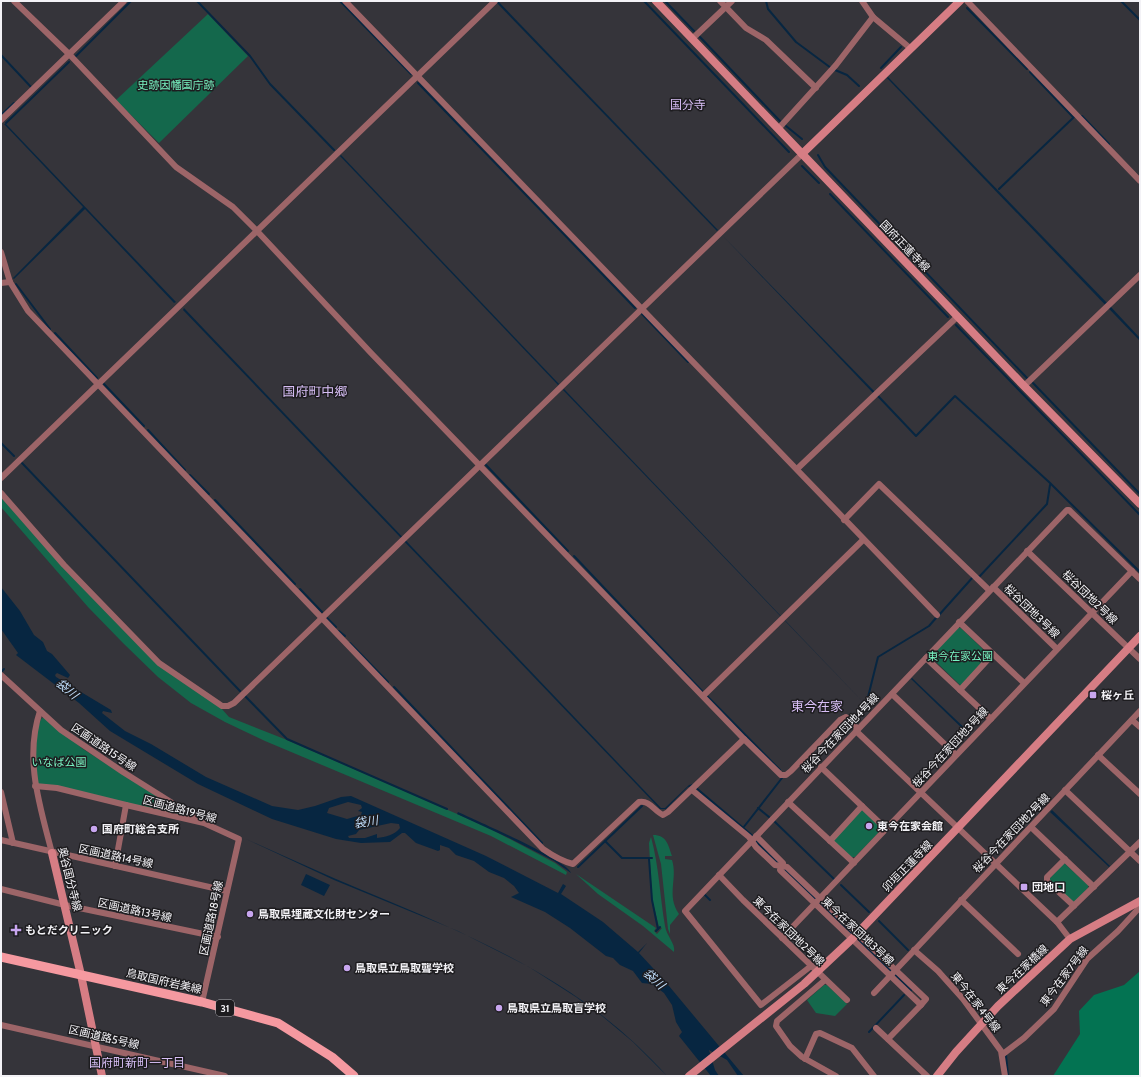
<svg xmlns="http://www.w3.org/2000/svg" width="1141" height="1077" font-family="Cabin,'Noto Sans JP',sans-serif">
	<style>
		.green { fill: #14684c }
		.forest { fill: #037352 }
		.water { fill: #072641; fill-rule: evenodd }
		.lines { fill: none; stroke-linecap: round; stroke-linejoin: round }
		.stream { stroke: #072641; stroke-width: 2 }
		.street { stroke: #9d6568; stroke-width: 6 }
		.secondary { stroke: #d67d84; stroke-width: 8 }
		.primary { stroke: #f599a0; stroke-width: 9 }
		.poi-dot { fill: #c8a6ef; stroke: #1d1c1f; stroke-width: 1.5 }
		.labels { text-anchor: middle; stroke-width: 3; stroke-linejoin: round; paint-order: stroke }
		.shield { fill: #1d1c1f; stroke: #b3b2b6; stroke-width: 1 }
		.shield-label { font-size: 10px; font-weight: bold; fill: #f3f2f6 }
		.park-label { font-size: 11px; fill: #79f5c3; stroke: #1d1c1f }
		.street-label { font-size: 11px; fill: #f3f2f6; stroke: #1d1c1f }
		.poi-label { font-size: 11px; font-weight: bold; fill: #f3f2f6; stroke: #1d1c1f; text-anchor: start }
		.neighbourhood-label { font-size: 12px; fill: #d7bef5; stroke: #1d1c1f }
		.water-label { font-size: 12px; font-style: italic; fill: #bedcfa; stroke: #1d1c1f }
		.quarter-label { font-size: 13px; fill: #d7bef5; stroke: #1d1c1f }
	</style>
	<rect width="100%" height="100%" fill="#35343a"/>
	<g class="green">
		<path d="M208 14 248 56 159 143 116 100Z"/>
		<path d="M1 497 64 568 136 643 178 679 221 708 229 717 287 740 487 827 555 863 567 872 566 875 491 836 265 741 225 722 191 703 158 677 123 643 88 607 1 507Z"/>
		<path d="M958 628H961L989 655 961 686 932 658V655Z"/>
		<path d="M44 717 83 749 183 813 181 815 37 784 35 736 41 719Z"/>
		<path d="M862 810 881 827V830L855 857H851L833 840Z"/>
		<path d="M653 835C667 835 668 845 672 856H665V859L672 860C678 879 666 895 679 914L670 925V934L668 929 661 864Z"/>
		<path d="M651 837C659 866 660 897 665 926 666 935 676 944 674 952L643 926 598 894 576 874 656 928 654 931 657 934 662 928 659 927 652 899 649 843Z"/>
		<path d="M1064 863 1088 885V888L1073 903 1050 881V878Z"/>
		<path d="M824 985H827L847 1004 835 1016 816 1013 807 1000Z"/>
	</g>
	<path class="forest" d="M1140 971V1076H1053L1080 1034 1079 1011 1094 995 1124 985Z"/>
	<g class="water">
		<path d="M495 1H498L718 230 717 231Z"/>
		<path d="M888 77 1110 306 1140 338V341L887 78Z"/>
		<path d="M4 124H6L176 302 174 303 85 209 14 279 13 278 83 207Z"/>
		<path d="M341 155 559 384 558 385 340 156Z"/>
		<path d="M722 235 876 393 874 394Z"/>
		<path d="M184 308 661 808H665L689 785 693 784 752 834 913 989 911 992 693 786 688 787 666 809H660L183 310Z"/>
		<path d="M564 389 864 703 563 390Z"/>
		<path d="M1 587 20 611 34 635 43 642 47 651 52 654 70 675 68 678 57 673 55 675 56 677 111 710 112 713 103 711 102 713 125 731 151 744 206 777 272 806 298 810 315 806 341 797 351 796 486 856 558 893 563 884 566 886 561 894 603 922 638 952 647 943 639 953 664 980 744 1076H738L727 1060 709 1050 715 1070 719 1076H711L679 1036 682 1032 676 1022 672 1005 664 993 652 984 642 983 633 971 620 965 613 958 606 956 570 928 545 912 511 897 519 893 514 886 504 878 489 872 474 861 456 855 449 848 440 845V850L438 851 416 843 405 833H402L390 842 361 843 336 839 272 819 198 784 110 731 79 703 16 655 18 653 1 629ZM348 802 361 805 362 808 358 811 362 812 361 815 347 819 327 813 329 808ZM391 823 399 824 400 828C394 835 386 837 377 838V834L365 838H349L348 836 356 834 359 830Z"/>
		<path d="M912 678 971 734 969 735 911 679Z"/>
		<path d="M1052 810 1110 866 1109 867 1050 812Z"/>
		<path d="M458 812C475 820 567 860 571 873L554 861 509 838 457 814Z"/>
		<path d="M246 839C284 856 323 874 362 890 477 938 582 981 667 1076L633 1042 602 1016 576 997 529 967 458 931 334 880Z"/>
		<path d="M306 874 330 885 324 896 301 885Z"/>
	</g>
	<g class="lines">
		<g class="stream">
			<path d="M197 1 250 56 270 84 334 150"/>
			<path d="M340 1 411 74"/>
			<path d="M644 1 789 152"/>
			<path d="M665 1 694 31"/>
			<path d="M766 1 768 9 796 42 831 68"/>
			<path d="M1121 1 1140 20"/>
			<path d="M967 8 1027 69"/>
			<path d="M700 37 780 121"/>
			<path d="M1 55 31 87"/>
			<path d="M76 56 131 1"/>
			<path d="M881 68 901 47"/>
			<path d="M835 70 847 75 859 86"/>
			<path d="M1030 72 1073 117"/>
			<path d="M418 83 635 308"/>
			<path d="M1 115 14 103"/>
			<path d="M1082 116 1109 144"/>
			<path d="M6 123 69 62"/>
			<path d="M786 126 802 139"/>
			<path d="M818 155 825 167 1027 378"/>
			<path d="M802 166 819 183"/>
			<path d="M999 189 1074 117"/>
			<path d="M830 194 948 317"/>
			<path d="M16 284 50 329"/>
			<path d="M642 314 688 362"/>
			<path d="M956 325 1140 515"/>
			<path d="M55 333 97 378"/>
			<path d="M103 383 144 426"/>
			<path d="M1033 383 1140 494"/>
			<path d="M878 396 916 436 955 396 1049 482 1140 572"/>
			<path d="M148 430 185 470"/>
			<path d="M1 443 14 456"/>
			<path d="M22 463 240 691"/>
			<path d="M486 465 568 551"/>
			<path d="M190 475 209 494"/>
			<path d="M215 500 295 584"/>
			<path d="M574 556 702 691"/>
			<path d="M977 576 979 577 1047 504 1050 485"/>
			<path d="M300 589 322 612"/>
			<path d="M939 615 973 577"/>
			<path d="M327 618 336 627"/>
			<path d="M339 631 345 636"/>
			<path d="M350 643 388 682"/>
			<path d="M2 671 4 669"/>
			<path d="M394 687 542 843"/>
			<path d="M245 696 287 739 447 809"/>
			<path d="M707 696 780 770"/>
			<path d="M867 701 878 657 929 626 936 618"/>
			<path d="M758 808 769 817"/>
			<path d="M774 821 834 879"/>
			<path d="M743 828 782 778"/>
			<path d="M605 841 622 858H652"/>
			<path d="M649 859 652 900 658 929"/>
			<path d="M578 867 642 806"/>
			<path d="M841 885 869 912"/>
			<path d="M705 895 710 900"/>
			<path d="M879 921 908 950"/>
			<path d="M656 931 660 927"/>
			<path d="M869 1032 904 995"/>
			<path d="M1006 1055 1008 1076"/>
		</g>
		<g class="street">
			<path d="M14 1 69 54 176 167 233 207 257 231 371 353 744 739 781 775H786L791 771 840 720 846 717 858 729"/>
			<path d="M345 1 937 615"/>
			<path d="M720 1 746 28 766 40 816 88"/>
			<path d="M862 1 873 17 910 48"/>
			<path d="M967 1 1140 181"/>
			<path d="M692 39 732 1"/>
			<path d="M1 120 124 1"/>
			<path d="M778 129 836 65 873 17"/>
			<path d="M1 252 10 282 28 311 543 849C553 856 561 861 573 864L639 802C650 800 654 811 663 815L668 812 744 739"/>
			<path d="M1 283 10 282"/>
			<path d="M1024 386 1140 275"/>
			<path d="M797 469 958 316"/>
			<path d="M1 478 495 1"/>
			<path d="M1 493 64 565 159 663 222 706H228L234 703 802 154"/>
			<path d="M844 520 879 484 989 590"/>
			<path d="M1027 551 1140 659"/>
			<path d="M993 587 1057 649"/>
			<path d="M959 622 1024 683"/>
			<path d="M926 658 991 719"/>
			<path d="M1 675 61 730 123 772 201 821"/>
			<path d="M960 690 993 654"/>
			<path d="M892 694 956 755"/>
			<path d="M703 696 863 540"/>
			<path d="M40 711C24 759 40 806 52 853"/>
			<path d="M1132 720 1140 727"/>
			<path d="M856 731 1057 922 1070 939"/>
			<path d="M1098 755 1140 794"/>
			<path d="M821 767 886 829"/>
			<path d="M35 786 57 788 126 805"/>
			<path d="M692 790 749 837 756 847 775 865 787 867 926 999 921 1005"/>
			<path d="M1065 790 1140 861"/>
			<path d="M1 792 13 843"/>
			<path d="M788 802 854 863"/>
			<path d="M1031 827 1094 887"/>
			<path d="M756 836 783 863 780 870 921 1005 888 1039"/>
			<path d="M1 840 227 891"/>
			<path d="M830 841 862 806"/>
			<path d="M1065 859 1047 877V881L1074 906"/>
			<path d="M115 866 126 805 204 823 239 839 202 1002"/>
			<path d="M719 875 743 900 847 1000"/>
			<path d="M1 889 65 905 218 937"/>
			<path d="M961 900 1018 954"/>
			<path d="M1057 922 1140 842"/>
			<path d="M782 938 1132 571"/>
			<path d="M914 950 938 971 963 999 1001 1051 1005 1076"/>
			<path d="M811 966 761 1005 685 911 1067 510H1069L1140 579"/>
			<path d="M825 980 777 1021 776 1026 790 1046 802 1057 836 1076"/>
			<path d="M874 993 1140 711"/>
			<path d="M1 1025 225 1076"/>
			<path d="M876 1028 927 1076"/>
			<path d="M1003 1054 1024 1038 1054 1009 1087 959 1118 931 1140 907"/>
			<path d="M805 1059 816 1034 820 1033 852 1048 874 1076"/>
		</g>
		<g class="secondary">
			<path d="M656 1 1024 386 1140 504"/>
			<path d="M802 154 960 1"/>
			<path d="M52 853 81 975 102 1076"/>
			<path d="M689 1076 804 984 852 939 1140 636"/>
			<path d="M937 1076 956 1052 998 1006 1070 939 1140 901"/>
		</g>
		<path class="primary" d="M1 957 202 1002 278 1023 332 1057 354 1076"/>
	</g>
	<g class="poi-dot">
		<rect x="1089" y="691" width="8" height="8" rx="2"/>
		<circle cx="869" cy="826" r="4"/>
		<circle cx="94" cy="829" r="4"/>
		<rect x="1020" y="883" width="8" height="8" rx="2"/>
		<circle cx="250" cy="914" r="4"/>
		<path d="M14 924h4v4h4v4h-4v4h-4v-4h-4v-4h4z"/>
		<circle cx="347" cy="968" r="4"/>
		<circle cx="499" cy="1008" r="4"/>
	</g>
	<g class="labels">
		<rect class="shield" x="216" y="1000" width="18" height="16" rx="3"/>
		<g class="shield-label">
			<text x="225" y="1012">31</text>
		</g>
		<g class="park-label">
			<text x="176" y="89">史跡因幡国庁跡</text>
			<text x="960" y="660">東今在家公園</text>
			<text x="59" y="766">いなば公園</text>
		</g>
		<g class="street-label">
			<text transform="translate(905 246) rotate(46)" y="4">国府正蓮寺線</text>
			<text transform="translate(1090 597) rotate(44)" y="4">桜谷団地2号線</text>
			<text transform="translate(1032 611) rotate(44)" y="4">桜谷団地3号線</text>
			<text transform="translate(840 733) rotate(-46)" y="4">桜谷今在家団地4号線</text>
			<text transform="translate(104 747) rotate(34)" y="4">区画道路15号線</text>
			<text transform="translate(950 747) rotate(-47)" y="4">桜谷今在家団地3号線</text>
			<text transform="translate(180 809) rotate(15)" y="4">区画道路19号線</text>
			<text transform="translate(1011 833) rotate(-46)" y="4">桜谷今在家団地2号線</text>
			<text transform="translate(116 856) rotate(12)" y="4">区画道路14号線</text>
			<text transform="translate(907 866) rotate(-46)" y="4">卯垣正蓮寺線</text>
			<text transform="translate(70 879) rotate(76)" y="4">奥谷国分寺線</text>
			<text transform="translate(135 910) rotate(12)" y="4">区画道路13号線</text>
			<text transform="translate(211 918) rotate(-78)" y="4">区画道路18号線</text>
			<text transform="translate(789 931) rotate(44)" y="4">東今在家団地2号線</text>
			<text transform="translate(858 931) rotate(43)" y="4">東今在家団地3号線</text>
			<text transform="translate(1022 969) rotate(-43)" y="4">東今在家橋線</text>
			<text transform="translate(1064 976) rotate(-53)" y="4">東今在家7号線</text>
			<text transform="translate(164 981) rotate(13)" y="4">鳥取国府岩美線</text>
			<text transform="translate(976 1002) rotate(52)" y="4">東今在家4号線</text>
			<text transform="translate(104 1037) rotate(13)" y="4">区画道路5号線</text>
		</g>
		<g class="poi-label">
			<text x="1101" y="699">桜ヶ丘</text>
			<text x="877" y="830">東今在家会館</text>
			<text x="102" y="833">国府町総合支所</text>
			<text x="1032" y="891">団地口</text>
			<text x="258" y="918">鳥取県埋蔵文化財センター</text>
			<text x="25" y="934">もとだクリニック</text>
			<text x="355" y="972">鳥取県立鳥取聾学校</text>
			<text x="507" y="1012">鳥取県立鳥取盲学校</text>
		</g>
		<g class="neighbourhood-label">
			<text x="688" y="109">国分寺</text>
			<text x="137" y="1067">国府町新町一丁目</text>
		</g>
		<g class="water-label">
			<text transform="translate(67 689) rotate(41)" y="4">袋川</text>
			<text transform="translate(366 822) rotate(-9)" y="4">袋川</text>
			<text transform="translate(654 979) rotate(42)" y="4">袋川</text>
		</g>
		<g class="quarter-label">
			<text x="315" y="396">国府町中郷</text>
			<text x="817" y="711">東今在家</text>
		</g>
	</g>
	<rect width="1141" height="1077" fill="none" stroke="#f3f2f6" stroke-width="4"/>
</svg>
